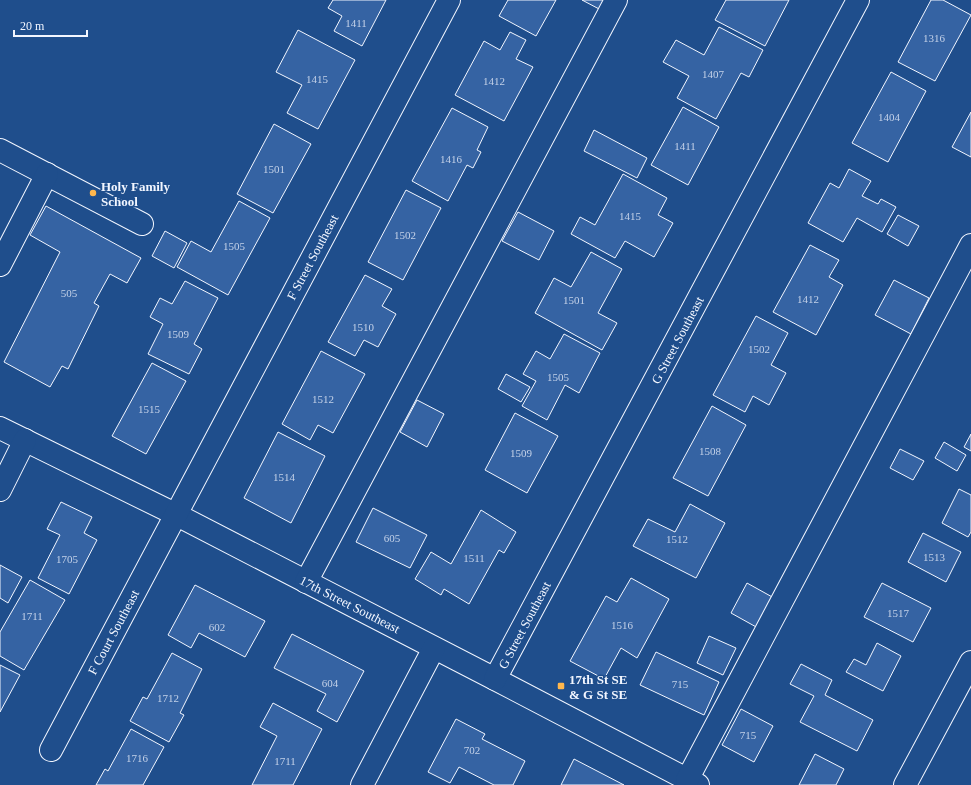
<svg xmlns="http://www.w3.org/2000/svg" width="971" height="785" font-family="'Times New Roman',serif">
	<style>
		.building { fill: #3563a3; stroke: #f2f6ff }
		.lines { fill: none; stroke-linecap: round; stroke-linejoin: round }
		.minor-casing { stroke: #f2f6ff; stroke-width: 24 }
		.minor { stroke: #1f4e8c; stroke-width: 22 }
		.poi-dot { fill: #ffb74d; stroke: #1f4e8c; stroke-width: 1.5 }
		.labels { text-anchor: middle; stroke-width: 3; stroke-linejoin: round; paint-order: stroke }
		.number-label { font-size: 11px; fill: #c3d1e8 }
		.poi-label { font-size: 13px; font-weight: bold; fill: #f2f6ff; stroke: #1f4e8c; text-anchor: start }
		.street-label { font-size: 13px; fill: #f2f6ff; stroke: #1f4e8c }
	</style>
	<rect width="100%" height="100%" fill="#1f4e8c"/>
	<g class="building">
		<path d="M333 0H386L362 46 334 31 342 16 328 8Z"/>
		<path d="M508 0H556L536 36 499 16Z"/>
		<path d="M582 0H606L601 10Z"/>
		<path d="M726 0H789L765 46 715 20Z"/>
		<path d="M931 0H943L971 15 935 81 898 62Z"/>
		<path d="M719 27 763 50 749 77 741 73 716 119 677 98 689 76 663 62 676 40 704 55Z"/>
		<path d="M298 30 355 60 318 129 287 113 302 85 276 72Z"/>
		<path d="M510 32 526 40 516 59 533 67 504 121 455 95 484 41 500 50Z"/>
		<path d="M891 72 926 91 888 162 852 143Z"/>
		<path d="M683 107 719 127 688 185 651 165Z"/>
		<path d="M452 108 488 127 477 150 481 152 473 168 467 165 448 201 412 181Z"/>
		<path d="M971 112V157L952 147Z"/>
		<path d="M274 124 311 144 273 213 237 194Z"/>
		<path d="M594 130 647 158 637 178 584 151Z"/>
		<path d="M849 169 871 181 862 196 878 204 881 199 896 207 882 232 857 218 843 242 808 223 830 183 839 188Z"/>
		<path d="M623 174 667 198 658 215 673 223 654 257 625 241 615 258 571 234 580 217 595 225Z"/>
		<path d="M406 190 441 208 403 280 368 262Z"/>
		<path d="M239 201 270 218 228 295 177 267 191 241 211 252Z"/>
		<path d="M46 206 141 258 127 283 110 274 94 303 99 306 68 369 62 366 50 387 4 362 60 252 30 235Z"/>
		<path d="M518 212 554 231 539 260 502 241Z"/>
		<path d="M898 215 919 226 908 246 887 234Z"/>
		<path d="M165 231 187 243 174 268 152 256Z"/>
		<path d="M810 245 839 260 829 277 843 285 816 335 773 312Z"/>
		<path d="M591 252 622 269 598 313 617 323 602 350 535 313 554 278 571 287Z"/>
		<path d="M365 275 392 289 382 306 396 314 378 347 364 340 355 356 328 342Z"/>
		<path d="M894 280 929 298 911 334 875 315Z"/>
		<path d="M185 281 218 298 194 344 202 349 189 374 148 354 163 324 150 317 160 298 172 304Z"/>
		<path d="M756 316 788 333 771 365 786 373 769 405 753 396 745 412 713 395Z"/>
		<path d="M564 334 600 353 579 393 565 385 547 420 522 406 536 381 523 374 536 351 550 359Z"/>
		<path d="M321 351 365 374 333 433 318 425 310 440 282 424Z"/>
		<path d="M152 363 186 381 146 454 112 436Z"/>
		<path d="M506 374 530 387 521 402 498 389Z"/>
		<path d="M417 400 444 414 427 447 400 432Z"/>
		<path d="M712 406 746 425 708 496 673 478Z"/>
		<path d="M515 413 558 436 527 493 485 470Z"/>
		<path d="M278 432 325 456 291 523 244 498Z"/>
		<path d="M971 434V451L964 447Z"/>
		<path d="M944 442 966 455 957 471 935 458Z"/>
		<path d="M900 449 924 461 913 480 890 468Z"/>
		<path d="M959 489 971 495V532L968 537 942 523Z"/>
		<path d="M61 502 92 517 84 533 97 540 69 594 38 578 60 535 47 529Z"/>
		<path d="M690 504 725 523 696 578 633 546 648 519 675 532Z"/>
		<path d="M373 508 427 535 410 568 356 542Z"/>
		<path d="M481 510 516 532 504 553 499 550 469 604 444 589 441 595 415 579 431 552 451 564Z"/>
		<path d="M923 533 961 552 946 582 908 562Z"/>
		<path d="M0 565 22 577 8 603 0 598Z"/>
		<path d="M631 578 669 599 637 658 621 648 604 679 570 661 606 596 617 602Z"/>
		<path d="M30 580 65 600 24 670 0 656V632Z"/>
		<path d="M747 583 774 598 758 628 731 613Z"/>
		<path d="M882 583 931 608 913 642 864 617Z"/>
		<path d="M195 585 265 621 245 657 199 633 191 648 168 635Z"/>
		<path d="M292 634 364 671 337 722 317 711 326 694 274 668Z"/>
		<path d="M709 636 736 648 723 675 697 663Z"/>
		<path d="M877 643 901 656 883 691 846 672 854 659 866 665Z"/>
		<path d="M656 652 719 682 704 715 640 685Z"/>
		<path d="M172 653 202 669 180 713 184 715 169 742 130 721 143 697 147 699Z"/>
		<path d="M801 664 832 680 825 695 873 720 857 751 800 722 814 696 790 684Z"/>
		<path d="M0 665 20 675 0 712Z"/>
		<path d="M273 703 322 729 293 785H252L277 736 260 727Z"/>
		<path d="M741 709 773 726 754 762 722 745Z"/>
		<path d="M456 719 485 734 482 739 525 761 513 785H494L459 767 450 783 428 772Z"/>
		<path d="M131 729 164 747 143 785H96L105 769 108 771Z"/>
		<path d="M815 754 844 769 836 785H799Z"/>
		<path d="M574 759 624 785H561Z"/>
	</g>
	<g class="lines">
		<defs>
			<g id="minor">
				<path d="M0 150 142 224"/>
				<path d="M0 265 47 174"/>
				<path d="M0 428 175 514 495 679 698 785"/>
				<path d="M0 490 25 440"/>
				<path d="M306 582 616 0"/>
				<path d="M495 679 858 0"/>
				<path d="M51 750 449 0"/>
				<path d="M687 780 971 245"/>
				<path d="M362 785 434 648"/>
				<path d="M905 785 971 662"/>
			</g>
		</defs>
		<use href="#minor" class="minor-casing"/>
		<use href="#minor" class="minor"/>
	</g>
	<g class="poi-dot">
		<circle cx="93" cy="193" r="4"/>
		<rect x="557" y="682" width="8" height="8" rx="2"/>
	</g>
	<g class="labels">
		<g class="number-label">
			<text x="356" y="27">1411</text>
			<text x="934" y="42">1316</text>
			<text x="713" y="78">1407</text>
			<text x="317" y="83">1415</text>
			<text x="494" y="85">1412</text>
			<text x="889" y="121">1404</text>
			<text x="685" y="150">1411</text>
			<text x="451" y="163">1416</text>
			<text x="274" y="173">1501</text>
			<text x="630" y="220">1415</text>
			<text x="405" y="239">1502</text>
			<text x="234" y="250">1505</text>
			<text x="69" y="297">505</text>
			<text x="808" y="303">1412</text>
			<text x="574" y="304">1501</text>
			<text x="363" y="331">1510</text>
			<text x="178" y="338">1509</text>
			<text x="759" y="353">1502</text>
			<text x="558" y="381">1505</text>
			<text x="323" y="403">1512</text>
			<text x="149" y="413">1515</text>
			<text x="710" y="455">1508</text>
			<text x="521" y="457">1509</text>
			<text x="284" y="481">1514</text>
			<text x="392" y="542">605</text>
			<text x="677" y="543">1512</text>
			<text x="934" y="561">1513</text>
			<text x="474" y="562">1511</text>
			<text x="67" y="563">1705</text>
			<text x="898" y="617">1517</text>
			<text x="32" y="620">1711</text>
			<text x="622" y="629">1516</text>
			<text x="217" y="631">602</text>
			<text x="330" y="687">604</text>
			<text x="680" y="688">715</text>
			<text x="168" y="702">1712</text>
			<text x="748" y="739">715</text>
			<text x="472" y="754">702</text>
			<text x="137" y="762">1716</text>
			<text x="285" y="765">1711</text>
		</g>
		<g class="poi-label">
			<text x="101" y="191">Holy Family<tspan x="101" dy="15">School</tspan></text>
			<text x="569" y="684">17th St SE<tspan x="569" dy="15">&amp; G St SE</tspan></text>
		</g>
		<g class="street-label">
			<text transform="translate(312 257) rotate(-62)" y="5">F Street Southeast</text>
			<text transform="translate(677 340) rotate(-62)" y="5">G Street Southeast</text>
			<text transform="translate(350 604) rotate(27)" y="5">17th Street Southeast</text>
			<text transform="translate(524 625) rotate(-62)" y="5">G Street Southeast</text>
			<text transform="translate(113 632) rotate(-62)" y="5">F Court Southeast</text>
		</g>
	</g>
	<path d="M14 30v6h73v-6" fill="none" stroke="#f2f6ff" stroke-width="2"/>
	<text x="20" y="30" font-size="12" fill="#f2f6ff" stroke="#1f4e8c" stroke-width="3" paint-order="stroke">20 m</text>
</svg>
